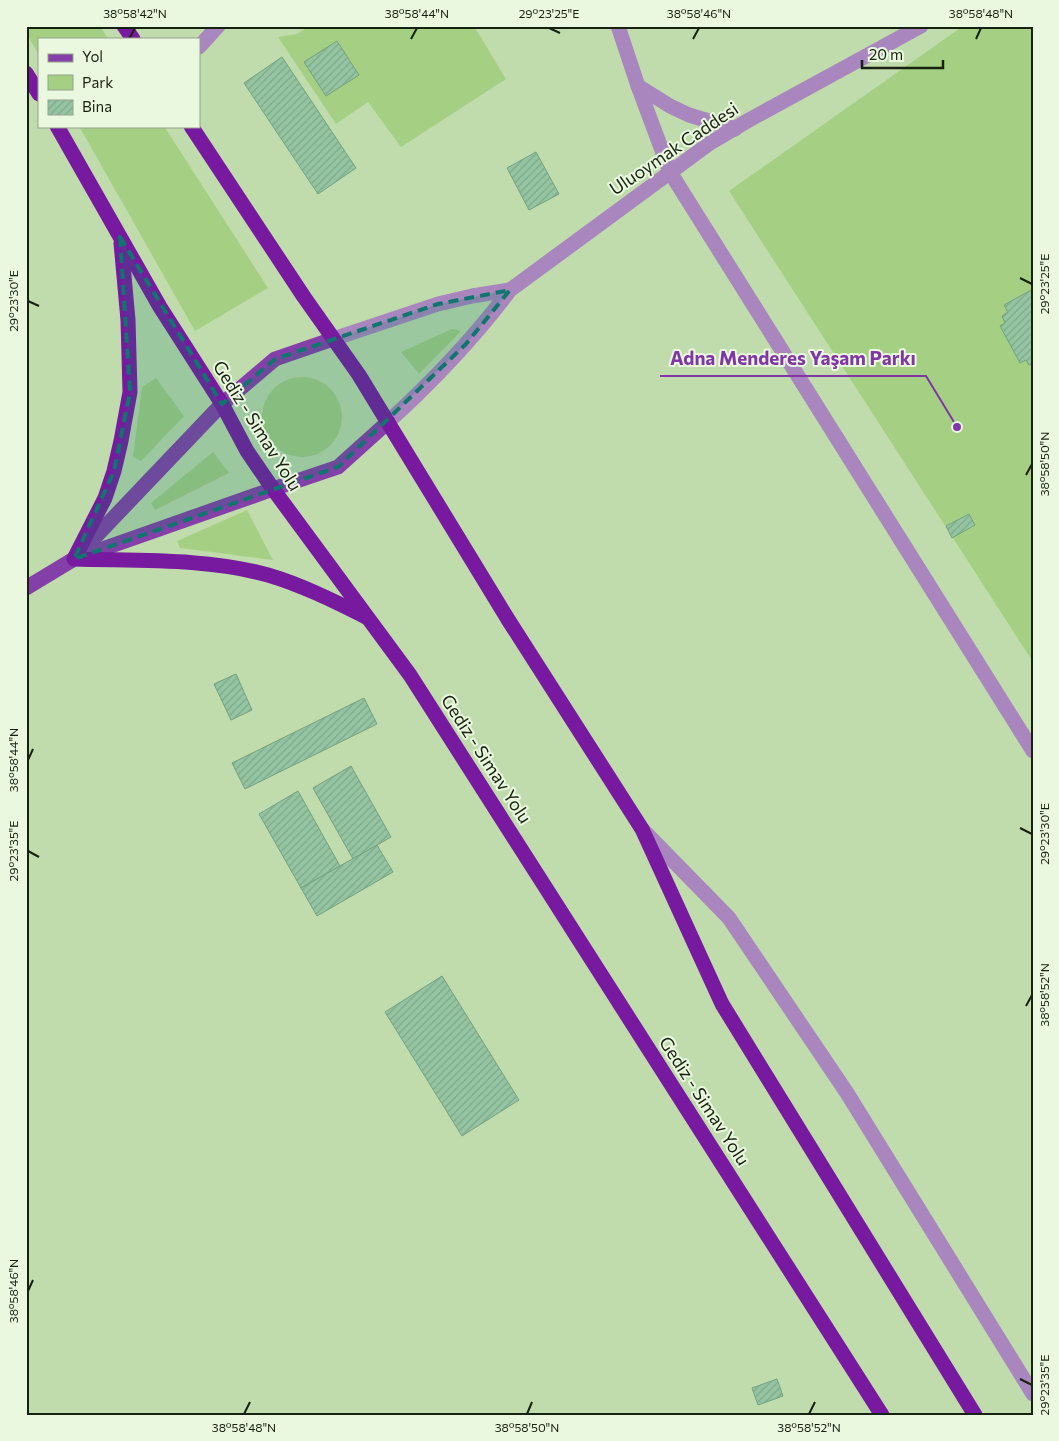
<svg xmlns="http://www.w3.org/2000/svg" width="1059" height="1441" font-family="Commissioner,sans-serif">
	<style>
		.green { fill: #a5d084 }
		.building { fill: url(#building-hatch); stroke: #73a280 }
		.lines { fill: none; stroke-linecap: round; stroke-linejoin: round }
		.minor { stroke: #a986be; stroke-width: 15 }
		.major { stroke: #853fa8; stroke-width: 15 }
		.highway { stroke: #771a9f; stroke-width: 15 }
		.marked { fill: #0f766e; fill-opacity: 0.2; stroke: #0f766e; stroke-width: 4; stroke-dasharray: 10 6; stroke-linejoin: round }
		.ticks { fill: none; stroke: #17210f; stroke-width: 2 }
		.labels { text-anchor: middle; stroke-width: 4; stroke-linejoin: round; paint-order: stroke }
		.street-label { font-size: 18px; fill: #17210f; stroke: #eaf8e0 }
		.leader { fill: none; stroke: #8235a7; stroke-width: 2 }
		.callout-dot { fill: #8235a7; stroke: #eaf8e0; stroke-width: 2 }
		.callout-label { font-size: 19px; text-anchor: middle; font-weight: bold; fill: #8235a7; stroke: #eaf8e0; stroke-width: 4; stroke-linejoin: round; paint-order: stroke }
		.neatline { fill: none; stroke: #17210f; stroke-width: 2 }
		.ticks-label { font-size: 12px; text-anchor: middle; fill: #17210f }
	</style>
	<defs>
		<pattern id="building-hatch" width="6" height="6" patternUnits="userSpaceOnUse" patternTransform="scale(1.25)"><rect width="6" height="6" fill="#94c4a1"/><path d="M-1 1l2-2M0 6l6-6M5 7l2-2" fill="none" stroke="#7fa889"/></pattern>
	</defs>
	<rect width="100%" height="100%" fill="#c0dcad"/>
	<g class="green">
		<path d="M26 26H100L108 39H39V55L26 33Z"/>
		<path d="M309 26H474L506 79 401 147 368 102 336 124 278 37 297 34Z"/>
		<path d="M963 26H1025L1033 29V662L729 191Z"/>
		<path d="M79 126H164L268 288 195 331Z"/>
		<path d="M452 329 461 331 419 374 401 352Z"/>
		<circle cx="302" cy="417" r="40"/>
		<path d="M156 378 184 416 141 461 133 457 142 387Z"/>
		<path d="M213 452 229 473 155 510 151 503Z"/>
		<path d="M247 510 273 560 180 548 177 541Z"/>
	</g>
	<g class="building">
		<path d="M337 41 359 75 326 96 304 62Z"/>
		<path d="M282 57 356 168 318 194 244 83Z"/>
		<path d="M536 152 559 194 529 210 507 168Z"/>
		<path d="M1033 289V363L1029 365 1026 360 1020 363 1000 326 1005 323 1002 316 1008 312 1004 305Z"/>
		<path d="M969 514 975 525 952 538 946 526Z"/>
		<path d="M236 674 252 710 231 720 214 684Z"/>
		<path d="M364 698 377 724 245 789 232 763Z"/>
		<path d="M351 766 391 837 353 859 313 788Z"/>
		<path d="M298 791 340 866 301 888 259 814Z"/>
		<path d="M377 845 393 872 317 916 301 888Z"/>
		<path d="M442 976 519 1100 462 1136 385 1012Z"/>
		<path d="M777 1379 783 1396 758 1405 752 1388Z"/>
	</g>
	<g class="lines">
		<g class="minor">
			<path d="M618 26 638 86 670 172 1033 751"/>
			<path d="M199 47 218 26"/>
			<path d="M638 86 670 106 689 115 735 129"/>
			<path d="M333 339 438 304 472 296 510 290"/>
			<path d="M388 422C433 381 474 338 510 290L710 143 749 120 921 26"/>
			<path d="M643 830 729 918 847 1093 1033 1394"/>
		</g>
		<g class="major">
			<path d="M79 554 222 404 275 359 333 339"/>
			<path d="M26 588 74 559 273 489 338 467 388 422"/>
		</g>
		<g class="highway">
			<path d="M124 26 133 39"/>
			<path d="M26 73 39 94"/>
			<path d="M57 126 160 307 222 404 247 451 273 489 410 675 882 1415"/>
			<path d="M191 126 304 297 359 375 509 621 642 829 722 1004 975 1415"/>
			<path d="M121 243 128 320 130 392 121 441 114 471 105 498 74 559C137 561 207 558 268 575 302 585 334 601 366 617"/>
		</g>
	</g>
	<path class="marked" d="M120 237 222 404 275 359 438 304 510 290 466 344 338 467 74 559 114 471 130 392Z"/>
	<path class="ticks" d="M549 28 560 33M129 39 135 28M411 39 417 28M693 39 699 28M976 39 981 28M1020 278 1032 284M28 301 39 306M1026 475 1032 464M28 760 33 749M1020 828 1032 834M28 851 39 857M1026 1006 1032 995M28 1291 33 1280M1020 1379 1032 1385M244 1414 250 1402M527 1414 532 1402M809 1414 815 1402"/>
	<g class="labels">
		<g class="street-label">
			<text transform="translate(674 149) rotate(-34)" y="6">Uluoymak Caddesi</text>
			<text transform="translate(257 426) rotate(58)" y="6">Gediz - Simav Yolu</text>
			<text transform="translate(486 759) rotate(57)" y="6">Gediz - Simav Yolu</text>
			<text transform="translate(704 1101) rotate(57)" y="6">Gediz - Simav Yolu</text>
		</g>
	</g>
	<path class="leader" d="M957 427L926 376H660"/>
	<circle class="callout-dot" cx="957" cy="427" r="5"/>
	<g class="callout-label">
		<text x="793" y="365">Adna Menderes Yaşam Parkı</text>
	</g>
	<rect width="1059" height="1441" fill="none" stroke="#eaf8e0" stroke-width="55"/>
	<rect x="38" y="38" width="162" height="90" fill="#eaf8e0" stroke="#96a28c"/>
	<rect x="48" y="54" width="25" height="8" fill="#853fa8" stroke="#96a28c"/>
	<text x="82" y="62" font-size="15" fill="#17210f">Yol</text>
	<rect x="48" y="75" width="25" height="15" fill="#a5d084" stroke="#96a28c"/>
	<text x="82" y="88" font-size="15" fill="#17210f">Park</text>
	<rect x="48" y="100" width="25" height="15" fill="url(#building-hatch)" stroke="#96a28c"/>
	<text x="82" y="112" font-size="15" fill="#17210f">Bina</text>
	<path d="M862 60v8h81v-8" fill="none" stroke="#17210f" stroke-width="2.5"/>
	<text x="869" y="60" font-size="15" fill="#17210f" stroke="#eaf8e0" stroke-width="4" paint-order="stroke">20 m</text>
	<rect x="28" y="28" width="1004" height="1386" class="neatline"/>
	<g class="ticks-label">
		<text x="135" y="18">38°58'42"N</text>
		<text x="417" y="18">38°58'44"N</text>
		<text x="549" y="18">29°23'25"E</text>
		<text x="699" y="18">38°58'46"N</text>
		<text x="981" y="18">38°58'48"N</text>
		<text transform="translate(1045 284) rotate(-90)" y="4">29°23'25"E</text>
		<text transform="translate(14 301) rotate(-90)" y="4">29°23'30"E</text>
		<text transform="translate(1045 464) rotate(-90)" y="4">38°58'50"N</text>
		<text transform="translate(14 760) rotate(-90)" y="4">38°58'44"N</text>
		<text transform="translate(1045 834) rotate(-90)" y="4">29°23'30"E</text>
		<text transform="translate(14 851) rotate(-90)" y="4">29°23'35"E</text>
		<text transform="translate(1045 995) rotate(-90)" y="4">38°58'52"N</text>
		<text transform="translate(14 1291) rotate(-90)" y="4">38°58'46"N</text>
		<text transform="translate(1045 1385) rotate(-90)" y="4">29°23'35"E</text>
		<text x="244" y="1432">38°58'48"N</text>
		<text x="527" y="1432">38°58'50"N</text>
		<text x="809" y="1432">38°58'52"N</text>
	</g>
</svg>
